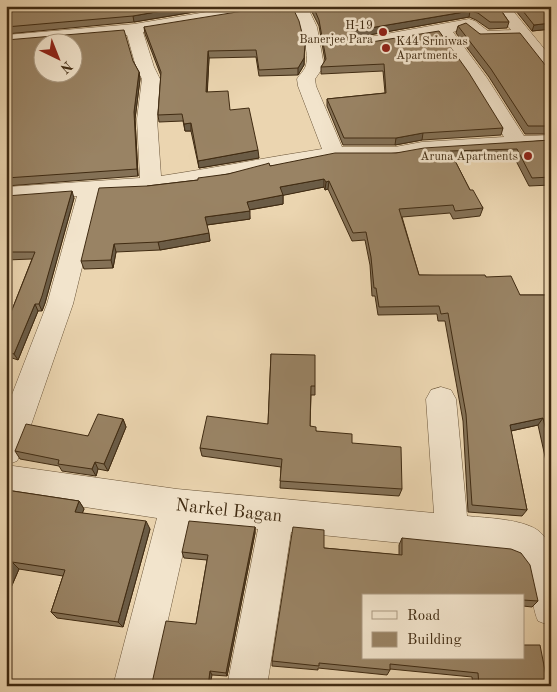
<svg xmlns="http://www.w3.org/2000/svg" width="557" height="692" font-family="'Old Standard TT',serif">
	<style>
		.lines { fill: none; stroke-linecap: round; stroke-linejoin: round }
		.minor-casing { stroke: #6b563a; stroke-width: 1 }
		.minor { fill: #f2e4cc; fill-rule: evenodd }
		.wall { fill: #847156; stroke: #402b12 }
		.shaded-wall { fill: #6b5c46; stroke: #402b12 }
		.building { fill: #998364; stroke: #402b12; fill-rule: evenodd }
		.poi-dot { fill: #8f2418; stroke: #f2e4cc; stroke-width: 2 }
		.labels { text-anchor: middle; stroke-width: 5; stroke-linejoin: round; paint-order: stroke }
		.far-poi-label { font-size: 12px; fill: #402b12; stroke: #f2e4cc; text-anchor: end }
		.near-street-label { font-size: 18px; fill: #402b12; stroke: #f2e4cc }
	</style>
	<rect width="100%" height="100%" fill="#ebd5b0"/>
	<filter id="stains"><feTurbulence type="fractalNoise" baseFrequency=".004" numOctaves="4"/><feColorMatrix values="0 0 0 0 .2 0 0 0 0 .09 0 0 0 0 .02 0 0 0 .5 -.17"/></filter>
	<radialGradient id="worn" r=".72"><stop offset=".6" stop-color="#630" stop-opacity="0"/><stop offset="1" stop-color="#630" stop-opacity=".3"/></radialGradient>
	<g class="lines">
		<defs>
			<g id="minor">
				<path d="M243 6H282L280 9 274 11 143 32 154 67 160 79 157 119 161 176C215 168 268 157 322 149L298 86 297 79C299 75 305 70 306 65 310 51 299 19 291 6H307L317 27 324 66 315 79 316 86 342 147H395L422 142 504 137 469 79 439 36 358 49 352 48 349 44 352 40 358 39 469 19 475 21 488 31 511 30 493 6H509L551 57V74L545 73 519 39 484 41 478 40 465 29 453 32 487 78 524 136 551 135V147L422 154 395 159H334L266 170 228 180 151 191 100 194 73 304 22 451 17 461 6 465V410L47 304 77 196 6 201V187L140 178 137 119 142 79 136 67 127 35 6 45V35L134 24Z"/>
				<path d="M441 387 451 390 456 399 467 516C487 518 525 519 540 532 544 536 547 540 551 544V626L538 621C530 603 532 570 517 558 513 555 507 554 502 553L291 532 267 686H227L258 529 190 522 153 686H113L157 518 6 495V465L177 489 434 513 426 399 431 390Z"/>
			</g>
		</defs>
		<use href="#minor" class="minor-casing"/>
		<use href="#minor" class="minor"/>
	</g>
	<g class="wall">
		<path d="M6 6H230L134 22 6 34Z"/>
		<path d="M309 6H498L509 22 507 28 489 29 476 20 469 17 352 38 350 41 352 43 503 128 501 135 422 140 395 145H343L327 106V99L385 93 383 71 321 74V67L325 61 319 26Z"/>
		<path d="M512 6H551V29L532 31Z"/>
		<path d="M458 26 480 34 546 66 551 67V134H525L489 77 456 33Z"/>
		<path d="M144 27 305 45 304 65 298 75 259 76 256 57 209 58 207 92 230 110 259 158 199 168 191 131H185L183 121 159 122 158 115 161 76 145 34Z"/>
		<path d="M6 40 133 61 139 72 140 79 135 119 138 176 6 186Z"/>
		<path d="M551 140V185L529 186 514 157 454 159 470 190 483 208 480 216 453 219 450 213 402 217 419 275 486 277 520 295H551V470H548L538 425 511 431 527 510 522 516 468 512 463 421 445 321H438L437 314 378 315 375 296H372L370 265 365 240 352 241 328 189 325 190 324 187 283 195V204L249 210 250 219 207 225 210 241 160 250 116 252 113 268 84 269 81 261 147 186 198 180 228 174 270 166 396 153Z"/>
		<path d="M6 196 74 198 45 303 42 311H38L18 360 6 356V325L32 259 6 260Z"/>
		<path d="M271 354 315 386V395H311L310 426 316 431 352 443 402 489 399 496 280 488 281 467 202 456 200 448 268 424Z"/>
		<path d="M123 419 126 427 108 471 98 469 96 476 62 471 59 466 20 459 15 451 88 436Z"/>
		<path d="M6 490 79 501 84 509 82 513 150 529 123 627 57 618 51 612 63 576 19 569 6 599Z"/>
		<path d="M255 527V533L227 676 212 675 152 683 196 624 207 560 184 558 182 552Z"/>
		<path d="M402 538 538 601 532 607 523 606V596H363V658H523L548 686H473L472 677 390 669V670L387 675 318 668V670L272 666V661L324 548 399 555V545Z"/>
	</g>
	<g class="shaded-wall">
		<path d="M190 6H230L134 22 133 16Z"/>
		<path d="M470 11 469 17 352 38 348 45V38L352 31Z"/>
		<path d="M551 23V29L532 31 534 25Z"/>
		<path d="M208 51 209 58 207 99 206 92Z"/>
		<path d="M304 58V65L298 75V68Z"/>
		<path d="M139 72 140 79 135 119 138 176 137 169 134 112Z"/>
		<path d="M191 123V131H185L184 124Z"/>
		<path d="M423 133 422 140 395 145 396 138Z"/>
		<path d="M258 150 259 158 199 168 198 161Z"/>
		<path d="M324 179V187L280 196V187Z"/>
		<path d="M329 181 328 189 325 190 326 182Z"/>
		<path d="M72 191 74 198 45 303 42 311 39 304Z"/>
		<path d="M283 195V204L248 210 247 202Z"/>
		<path d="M250 211V219L206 225 205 217Z"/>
		<path d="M209 233 210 241 160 250 158 242Z"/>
		<path d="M114 244 116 252 113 268 111 260Z"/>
		<path d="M35 304 38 311 18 360 14 354Z"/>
		<path d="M543 418 538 425 506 432 510 425Z"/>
		<path d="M123 419 126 427 108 471 104 464Z"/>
		<path d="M95 462 98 469 96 476 92 469Z"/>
		<path d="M79 501 84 509 80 519 75 512Z"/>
		<path d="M146 521 150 529 123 627 118 622Z"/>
		<path d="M255 527V533L227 676 226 673Z"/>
		<path d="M12 562 19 569 6 599V575Z"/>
		<path d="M210 671 212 675 210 686H208Z"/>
	</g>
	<g class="building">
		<path d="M6 6H190L133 16 6 27Z"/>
		<path d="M274 6H292L299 21 305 45 304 58 298 68 259 70 256 50 208 51 206 92 228 91 230 110 249 108 258 150 198 161 191 123 184 124 182 114 158 115 161 72 144 27Z"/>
		<path d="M313 6H498L509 22H490L478 13 470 11 352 31 348 38 352 43 359 44 439 31 469 73 503 128 423 133 396 138H344L327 99 386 93 384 64 321 67 326 59 319 20Z"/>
		<path d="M519 6H551V23L534 25Z"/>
		<path d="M466 23 480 34 520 33 546 66 551 67V126H528L491 69 458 26Z"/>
		<path d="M124 30 133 61 139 72 134 112 137 169 6 178V40ZM42 42H72V72H42Z"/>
		<path d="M551 140V177L532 178 517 149 450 151 470 190H473L483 208 455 211 453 205 399 209 419 275H485L486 277 511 276 520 295H551V452L543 418 510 425 527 510 472 505 466 414 448 313 441 314 439 306 379 307 376 288H374L371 257 366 232 353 233 329 181 326 182 324 179 280 187 283 195 247 202 250 211 205 217 209 233 158 242 114 244 111 260 81 261 99 188 147 186 198 180V178L228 174 266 164 269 163 270 166 335 153H396L424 148Z"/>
		<path d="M72 191 42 296 39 304H35L14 354 6 351V325L35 252H6V196Z"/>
		<path d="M271 354 315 355V386H311L310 426 316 427V431L352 434V443L401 447 402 489 280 481 282 459 200 448 207 416 268 424Z"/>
		<path d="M98 414 123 419 104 464 95 462 92 469 58 464 59 460 15 451 26 424 88 436Z"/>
		<path d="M6 490 79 501 75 512 146 521 118 622 51 612 65 570 12 562 6 575Z"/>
		<path d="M189 521 255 527 226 673 210 671 208 686H140V684L152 683 166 621 196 624 208 555 182 552Z"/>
		<path d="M293 527 324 530V548L402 555V538L511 549 521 553 530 565 538 601 523 600V596H363V658H523V645H540L548 686H479L478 673 390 664V670L319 663V666L272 661Z"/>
	</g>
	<g class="poi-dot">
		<circle cx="383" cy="32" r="5"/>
		<circle cx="386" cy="48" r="5"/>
		<circle cx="528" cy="156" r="5"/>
	</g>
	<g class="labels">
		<g class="far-poi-label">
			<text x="373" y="29">H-19<tspan x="373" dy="14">Banerjee Para</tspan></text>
			<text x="396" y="45" text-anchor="start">K44 Sriniwas<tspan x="396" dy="14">Apartments</tspan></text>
			<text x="518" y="160">Aruna Apartments</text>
		</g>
		<g class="near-street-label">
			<text transform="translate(229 510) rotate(6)" y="6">Narkel Bagan</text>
		</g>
	</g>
	<rect width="557" height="692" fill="none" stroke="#ebd5b0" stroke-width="25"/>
	<rect x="8" y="8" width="542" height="677" fill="none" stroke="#402b12" stroke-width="2.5"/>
	<rect x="12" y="12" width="532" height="667" fill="none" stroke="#402b12"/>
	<rect x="362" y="594" width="162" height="65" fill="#f2e4cc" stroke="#ab9a82"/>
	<rect x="372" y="611" width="25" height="8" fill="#f2e4cc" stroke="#ab9a82"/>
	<text x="407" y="620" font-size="15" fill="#402b12">Road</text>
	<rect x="372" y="632" width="25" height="15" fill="#998364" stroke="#ab9a82"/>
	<text x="407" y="644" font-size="15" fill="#402b12">Building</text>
	<g transform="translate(58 58) rotate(137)"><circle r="24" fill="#f2e4cc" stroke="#ab9a82"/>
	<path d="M0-4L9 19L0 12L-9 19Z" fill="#8f2418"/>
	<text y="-8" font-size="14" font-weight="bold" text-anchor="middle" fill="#402b12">N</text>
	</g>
	<rect width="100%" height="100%" filter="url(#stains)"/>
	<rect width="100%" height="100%" fill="url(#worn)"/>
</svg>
